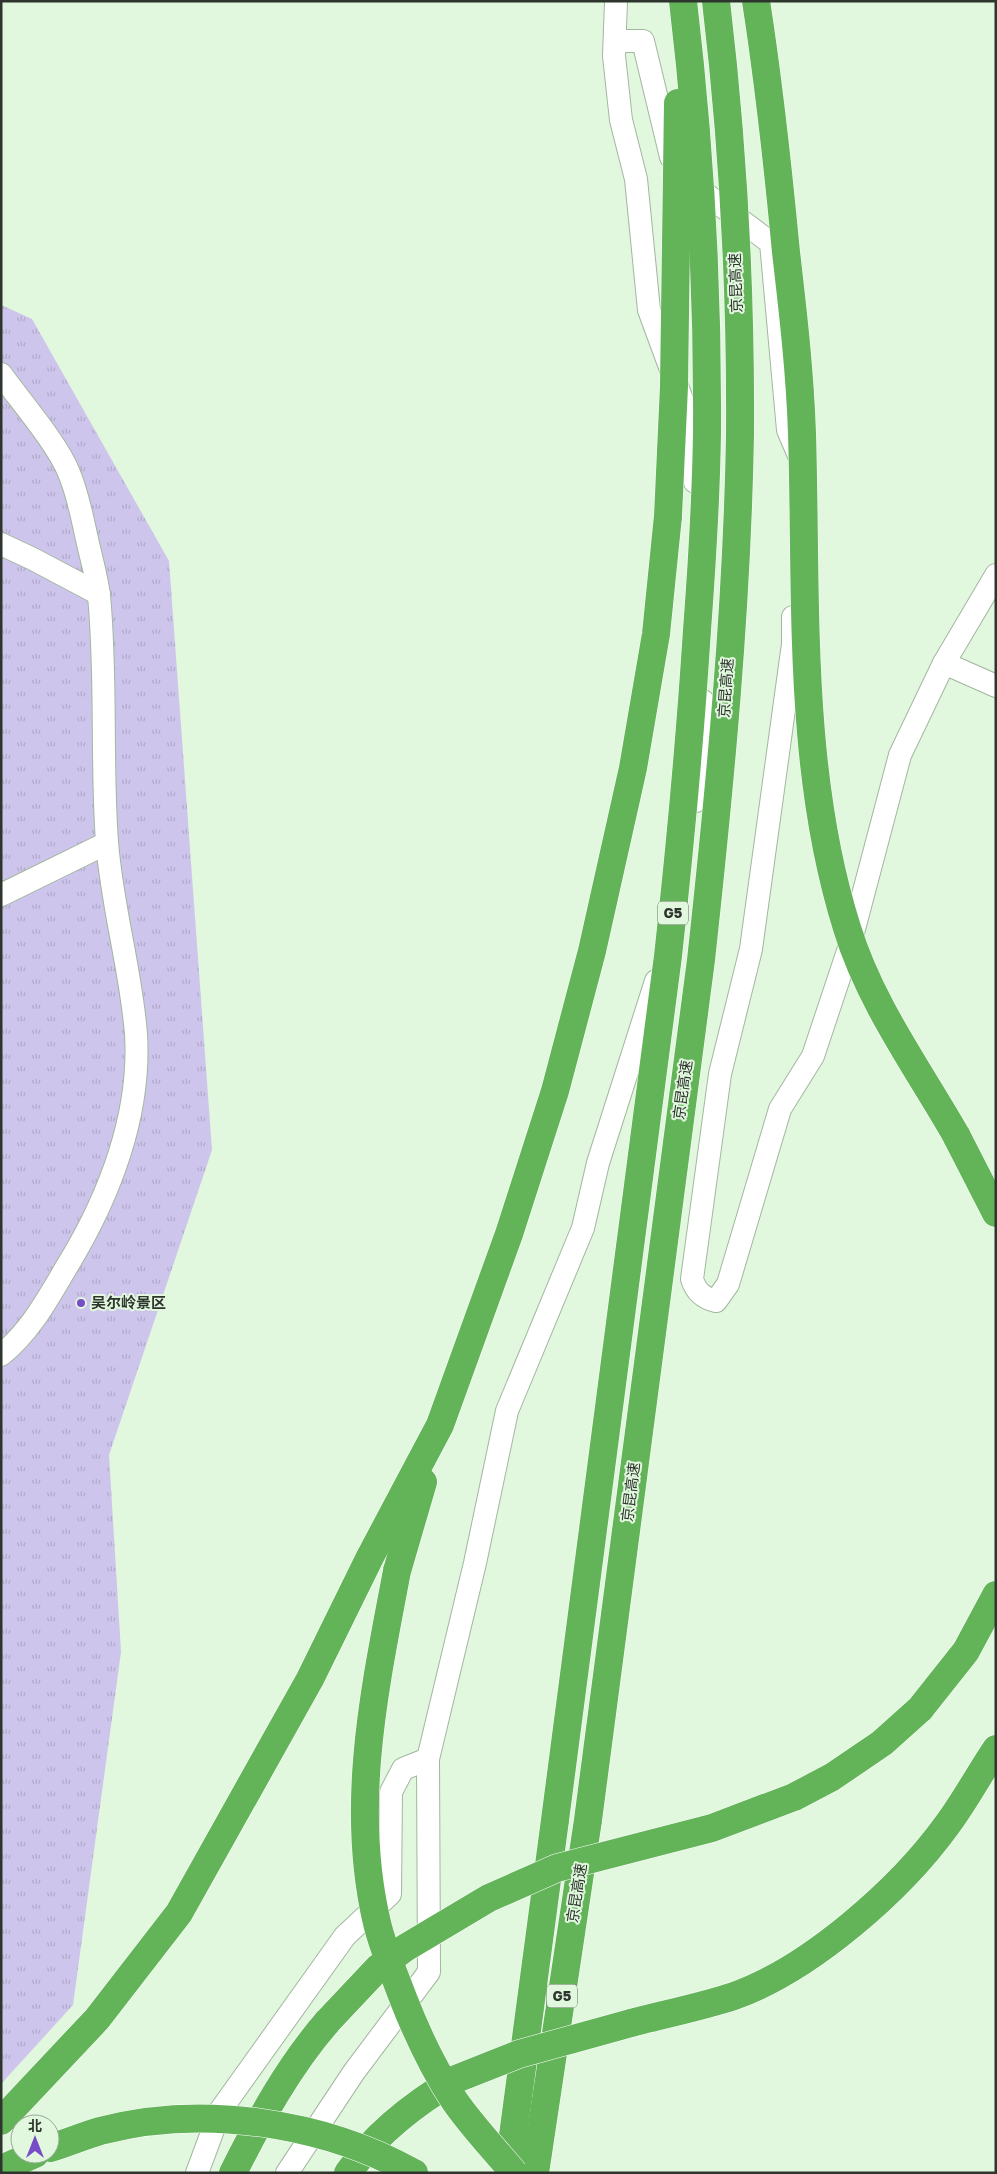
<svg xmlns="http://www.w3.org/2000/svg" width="997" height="2174" font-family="'Golos Text','Noto Sans SC',sans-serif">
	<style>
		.park { fill: url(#park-tufts) }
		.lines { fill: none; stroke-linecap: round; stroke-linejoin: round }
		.minor-casing { stroke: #a2b79f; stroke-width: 24 }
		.highway-casing { stroke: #fff; stroke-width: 29 }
		.minor { stroke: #fff; stroke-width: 22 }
		.highway { stroke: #63b459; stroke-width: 28 }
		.highway-bridge-casing { stroke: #fff; stroke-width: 29; stroke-linecap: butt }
		.highway-bridge { stroke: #63b459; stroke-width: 28 }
		.poi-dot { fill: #764dc6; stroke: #e1f7de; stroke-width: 2 }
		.labels { text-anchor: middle; stroke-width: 4; stroke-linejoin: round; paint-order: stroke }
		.shield { fill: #e1f7de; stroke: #636f61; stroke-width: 1 }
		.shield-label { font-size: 14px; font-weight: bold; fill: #2d352c }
		.street-label { font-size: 15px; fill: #2d352c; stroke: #e1f7de }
		.poi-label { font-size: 15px; font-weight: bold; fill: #2d352c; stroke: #e1f7de; text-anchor: start }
	</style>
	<defs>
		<pattern id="park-tufts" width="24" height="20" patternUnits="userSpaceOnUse" patternTransform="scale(1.25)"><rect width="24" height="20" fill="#cec5ed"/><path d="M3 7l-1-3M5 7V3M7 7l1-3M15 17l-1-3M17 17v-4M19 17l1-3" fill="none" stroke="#b1aacb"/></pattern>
	</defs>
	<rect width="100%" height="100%" fill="#e1f7de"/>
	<path class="park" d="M1 305 32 319 169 561 212 1150 109 1455 121 1652 73 2005 1 2084Z"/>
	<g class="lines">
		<defs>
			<g id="minor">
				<path d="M616 1 614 56 621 120 636 179 649 310 691 424 695 482"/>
				<path d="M615 41H643L671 157"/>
				<path d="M691 183 771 243 788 430 800 458"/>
				<path d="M1 374C21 402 57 443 69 473 78 494 82 517 87 539 91 558 97 577 99 596 107 677 101 760 107 842 112 907 131 970 136 1034 141 1114 110 1195 69 1263 49 1296 32 1330 1 1355"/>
				<path d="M1 544 33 559 99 594"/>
				<path d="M793 617V644L751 949 720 1074 692 1279C696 1292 703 1298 716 1301L728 1284 780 1109 813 1056 849 948 900 755 944 663 996 686"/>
				<path d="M944 663 996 575"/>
				<path d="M696 801 704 747 703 701"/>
				<path d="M1 895 107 843"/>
				<path d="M197 2173 220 2111 345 1936 390 1894 391 1792 403 1769 428 1759"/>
				<path d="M287 2173 354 2072 429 1972 428 1759 475 1563 507 1411 583 1228 598 1163 656 981"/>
			</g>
			<g id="highway">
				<path d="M956 1135 996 1213"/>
				<path d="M397 1571 423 1482"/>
				<path d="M920 1709 966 1651 996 1595"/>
				<path d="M631 2023C665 2014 701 2007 734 1996 810 1969 900 1890 947 1825 965 1801 979 1774 996 1749"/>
				<path d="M1 2121 97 2019 179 1913 310 1679 370 1557 440 1425 509 1234 555 1091 592 951 633 768 656 634 668 516"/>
				<path d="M1 2169 35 2154"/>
				<path d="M233 2173C260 2119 288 2067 328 2021"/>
				<path d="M348 2173C376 2133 415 2103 456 2079"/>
				<path d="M508 2173 555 1820"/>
				<path d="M535 2173 588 1820"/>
			</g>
		</defs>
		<use href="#minor" class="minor-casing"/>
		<use href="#highway" class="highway-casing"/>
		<use href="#minor" class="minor"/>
		<use href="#highway" class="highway"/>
		<defs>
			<g id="highway-bridge">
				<path d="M756 1C769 84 778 168 786 252 793 312 800 373 802 433 807 598 797 769 847 928 870 1003 917 1067 956 1135"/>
				<path d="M668 516 674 386 678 103"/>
				<path d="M397 1571C375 1687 349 1805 377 1923 383 1948 394 1974 403 1998 417 2034 433 2068 454 2100 471 2125 494 2149 514 2173"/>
				<path d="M555 1820 668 956C680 847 690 739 697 630 702 564 706 499 707 433 708 289 700 144 683 1"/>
				<path d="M588 1820 701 960C720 786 737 610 740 435 741 291 733 144 716 1"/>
				<path d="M328 2021 378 1968 405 1948 489 1898 557 1868 712 1828 794 1797 832 1777 882 1743 920 1709"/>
				<path d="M456 2079 519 2054 631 2023"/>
				<path d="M50 2148C67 2143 83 2136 100 2131 202 2104 323 2122 414 2173"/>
			</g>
		</defs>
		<use href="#highway-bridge" class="highway-bridge-casing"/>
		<use href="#highway-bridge" class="highway-bridge"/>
	</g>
	<circle class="poi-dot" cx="81" cy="1303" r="5"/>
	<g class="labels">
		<g class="shield">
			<rect x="658" y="901.5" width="30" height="23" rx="4"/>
			<rect x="547" y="1984.5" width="30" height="23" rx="4"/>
		</g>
		<g class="shield-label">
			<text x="673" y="918">G5</text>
			<text x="562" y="2001">G5</text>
		</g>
		<g class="street-label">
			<text transform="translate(736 283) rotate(-92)" y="5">京昆高速</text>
			<text transform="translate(726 688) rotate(-86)" y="5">京昆高速</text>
			<text transform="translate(683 1090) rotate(-82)" y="5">京昆高速</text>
			<text transform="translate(631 1492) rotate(-83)" y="5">京昆高速</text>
			<text transform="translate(577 1893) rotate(-81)" y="5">京昆高速</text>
		</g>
		<g class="poi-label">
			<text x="91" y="1308">吴尔岭景区</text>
		</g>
	</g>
	<rect width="997" height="2174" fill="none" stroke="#2d352c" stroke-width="5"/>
	<g transform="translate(35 2139)"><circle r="24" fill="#e1f7de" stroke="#99a997"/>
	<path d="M0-4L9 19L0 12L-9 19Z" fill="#764dc6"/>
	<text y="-8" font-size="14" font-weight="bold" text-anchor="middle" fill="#2d352c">北</text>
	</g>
</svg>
